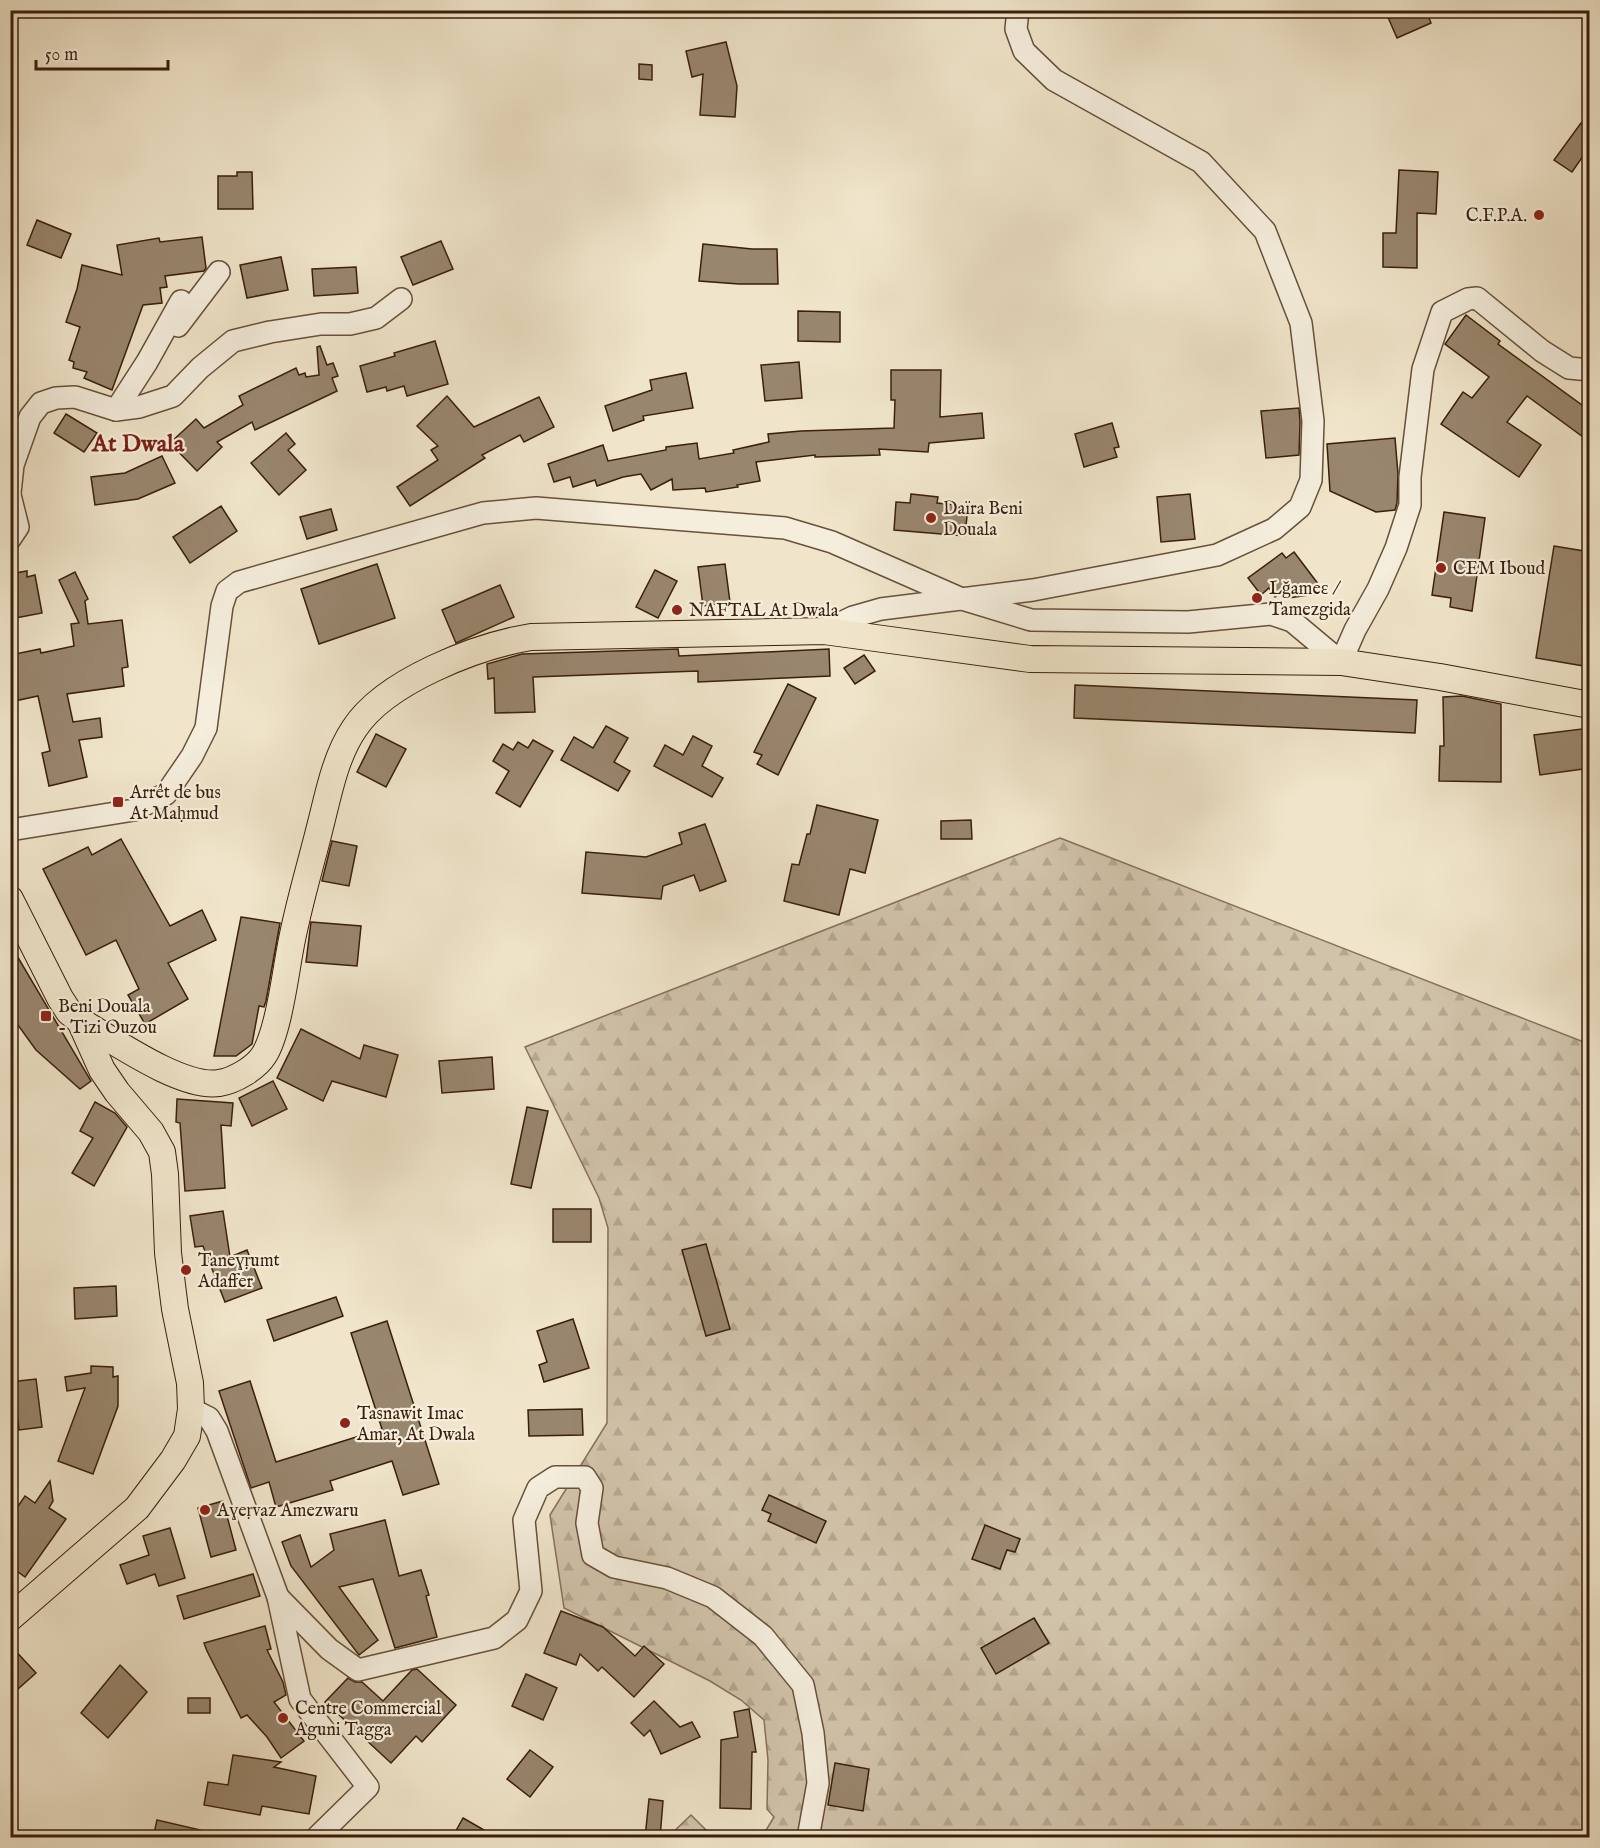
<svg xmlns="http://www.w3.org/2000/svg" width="1600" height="1848" font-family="'IM FELL English',serif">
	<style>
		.forest { fill: url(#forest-firs); stroke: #86715a; stroke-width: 1.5 }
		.building { fill: #99866e; stroke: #3a1f0b; stroke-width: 1.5 }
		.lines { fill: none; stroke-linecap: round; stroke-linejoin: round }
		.minor-casing { stroke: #68503b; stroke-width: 24 }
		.major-casing { stroke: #3a1f0b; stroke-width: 28 }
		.minor { stroke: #f5eedd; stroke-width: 21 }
		.major { stroke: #f0e5ca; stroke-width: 26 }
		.poi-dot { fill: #8f2418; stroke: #f5eedd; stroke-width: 2 }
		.labels { text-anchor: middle; stroke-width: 4.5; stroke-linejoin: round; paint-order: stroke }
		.poi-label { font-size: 18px; fill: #3a1f0b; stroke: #f5eedd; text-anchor: start }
		.district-label { font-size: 24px; font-weight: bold; fill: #7a1f14; stroke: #f5eedd }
	</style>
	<defs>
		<pattern id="forest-firs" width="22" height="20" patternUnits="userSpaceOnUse" patternTransform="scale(1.5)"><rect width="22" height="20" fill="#d1c3aa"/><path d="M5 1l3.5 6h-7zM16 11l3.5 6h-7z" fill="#b4a791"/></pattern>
	</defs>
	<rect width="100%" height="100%" fill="#f0e5ca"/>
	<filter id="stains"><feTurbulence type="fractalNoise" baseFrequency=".00333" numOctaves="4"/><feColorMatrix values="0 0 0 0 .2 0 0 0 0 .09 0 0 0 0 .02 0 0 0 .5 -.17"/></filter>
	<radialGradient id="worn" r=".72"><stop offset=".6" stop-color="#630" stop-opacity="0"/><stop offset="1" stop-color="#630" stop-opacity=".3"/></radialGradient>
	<g class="forest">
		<path d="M1060 838 1589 1044V1837H762L774 1817 767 1809 768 1760 764 1720 741 1700 710 1681 564 1608 550 1515 607 1423 608 1228 599 1198 525 1047Z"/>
		<path d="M691 1815 713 1837H668Z"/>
	</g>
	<g class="building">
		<path d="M1398 10H1426L1431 23 1397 38 1387 15Z"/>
		<path d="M726 42 737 86 735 117 700 115 703 74 692 77 686 51Z"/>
		<path d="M639 64 652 65V80L639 79Z"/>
		<path d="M1581 123 1590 129V161L1583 156 1572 172 1554 160Z"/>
		<path d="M1399 170 1438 172 1436 214 1417 213V268L1383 267V233H1396Z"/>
		<path d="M237 172H252L253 209H218V176H237Z"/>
		<path d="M37 220 71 234 61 258 27 245Z"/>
		<path d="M202 237 206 268 204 271 165 276 167 287 160 288 162 303 143 305 112 390 84 378 87 372 73 368 74 362 69 360 80 327 66 322 77 289 82 265 122 275 117 245 159 238 160 242Z"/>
		<path d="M441 241 453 269 413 285 401 257Z"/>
		<path d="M703 244 752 249H777L778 284H739L699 281Z"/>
		<path d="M281 257 288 290 247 298 240 265Z"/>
		<path d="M356 267 358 293 314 296 312 269Z"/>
		<path d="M798 311 840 312V342L798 341Z"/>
		<path d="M1466 315 1500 341 1498 344 1590 411V442L1527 396 1507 422 1541 445 1519 477 1441 424 1463 392 1472 398 1489 377 1445 344Z"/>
		<path d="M435 341 448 384 407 396 404 386 387 391 386 387 367 392 360 366 395 356 394 353Z"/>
		<path d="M320 346 327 365 333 363 338 376 332 378 337 391 255 430 252 422 217 442 222 447 197 471 170 443 196 419 204 428 243 405 239 396 296 368 299 375 305 373 306 377 319 375 317 347Z"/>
		<path d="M799 362 802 398 765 401 761 365Z"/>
		<path d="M891 370H941L940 417 982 413 984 438 929 443 928 452 879 449 880 455 815 457V455L756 462 760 481 737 485 738 487 706 492 705 488 673 490 672 479 651 490 641 474 623 477 597 486 595 480 573 487 570 477 554 482 548 464 603 445 608 461 666 450V447L697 443 699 459 734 453 733 450 769 442 768 434 801 431 894 428 895 400H891Z"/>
		<path d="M686 373 693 408 643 416 644 420 613 431 605 406 652 390 650 380Z"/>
		<path d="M447 396 474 427 539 397 554 427 524 442 520 435 482 455 485 458 410 506 397 487 438 460 431 450 438 446 417 426Z"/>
		<path d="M1299 408 1300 422 1299 455 1266 458 1261 411Z"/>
		<path d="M66 414 97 433 84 452 54 433Z"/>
		<path d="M1112 423 1119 447 1114 448 1117 457 1084 467 1075 434Z"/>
		<path d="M286 433 295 444 288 450 306 470 279 495 251 463Z"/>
		<path d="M1395 438 1398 474 1397 503 1395 510 1376 512 1330 491 1327 444Z"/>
		<path d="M162 456 175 483 138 499 95 505 91 477 125 473Z"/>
		<path d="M911 494 938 497 937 503 968 506 965 536 894 530 896 502 910 503Z"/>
		<path d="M1190 494 1195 539 1161 542 1157 497Z"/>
		<path d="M221 506 237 531 190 563 173 537Z"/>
		<path d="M331 509 337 530 307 539 300 517Z"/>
		<path d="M1444 512 1485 518 1472 611 1450 607 1451 598 1432 595Z"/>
		<path d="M1554 546 1590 552V667L1536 658Z"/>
		<path d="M1294 552 1325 593 1288 598 1283 591 1275 597 1269 588 1261 595 1248 578 1282 553 1286 558Z"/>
		<path d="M377 564 395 618 319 644 301 589Z"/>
		<path d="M725 564 730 602 703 606 698 567Z"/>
		<path d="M655 570 677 581 658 618 636 607Z"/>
		<path d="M27 571V577L35 575 42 613 10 619V574Z"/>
		<path d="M75 572 88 599 85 601 88 624 122 620 128 667 122 668 124 686 67 694 73 722 100 718 102 737 79 740 87 777 49 786 42 753 50 751 38 696 10 702V655L40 649 41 653 74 646 71 624 79 623 59 580Z"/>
		<path d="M500 585 514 617 456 643 442 610Z"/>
		<path d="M678 649 679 656 829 649 830 676 698 682V671L533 677 535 712 495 713 494 678 488 679 487 664 522 654Z"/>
		<path d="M864 655 875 671 855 684 844 668Z"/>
		<path d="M788 684 816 698 778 775 757 764 762 755 754 752Z"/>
		<path d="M1075 685 1417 700 1415 733 1074 718Z"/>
		<path d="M1462 696 1501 704V782L1439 781 1440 746H1444L1443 697Z"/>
		<path d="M606 726 628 738 614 762 630 771 618 791 561 760 574 737 593 748Z"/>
		<path d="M1590 728V768L1540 775 1534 735Z"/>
		<path d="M376 734 406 749 386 787 357 772Z"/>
		<path d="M693 736 712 746 702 766 723 778 712 797 654 766 665 745 683 755Z"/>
		<path d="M533 740 553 751 520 807 496 793 509 771 493 761 503 744 513 750 518 742 528 748Z"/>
		<path d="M817 805 878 820 865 873 850 869 839 915 784 901 792 864 799 865 807 834H810Z"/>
		<path d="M971 820 972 839H941V821Z"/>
		<path d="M705 824 726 881 700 891 694 875 663 886 661 899 582 893 586 852 646 857 682 844 679 833Z"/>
		<path d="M121 839 170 926 202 910 216 940 168 963 188 999 145 1024 128 995 139 989 116 940 86 955 43 869 88 847 92 855Z"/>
		<path d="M332 841 357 846 349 886 322 881Z"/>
		<path d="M241 917 280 923 266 1001 264 1007 259 1006 252 1044 236 1056H214Z"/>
		<path d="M311 922 361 926 357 966 306 962Z"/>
		<path d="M10 944 91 1081 80 1089 36 1050 10 1014Z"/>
		<path d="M301 1029 360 1059 364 1045 398 1055 386 1097 332 1081 323 1101 277 1078Z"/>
		<path d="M492 1057 494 1089 442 1093 439 1061Z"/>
		<path d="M273 1081 287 1109 252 1126 239 1098Z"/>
		<path d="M177 1099 233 1103 231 1126 221 1125 225 1188 185 1191 180 1123 176 1122Z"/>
		<path d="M95 1102 115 1113 127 1127 94 1186 72 1173 93 1138 80 1131Z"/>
		<path d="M527 1107 548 1111 531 1188 511 1184Z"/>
		<rect x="553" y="1209" width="38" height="33"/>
		<path d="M223 1211 230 1257 247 1250 262 1288 225 1302 203 1246 195 1247 190 1216Z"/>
		<path d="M706 1244 730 1329 706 1336 682 1250Z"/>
		<path d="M116 1286 117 1316 75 1319 74 1288Z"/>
		<path d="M336 1297 343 1316 274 1341 267 1320Z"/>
		<path d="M573 1319 589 1368 544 1382 539 1365 547 1362 537 1331Z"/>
		<path d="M387 1321 439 1484 403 1495 392 1461 330 1481 333 1490 276 1507 269 1482 251 1488 219 1391 250 1381 276 1462 382 1429 351 1333Z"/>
		<path d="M91 1366 113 1367V1377L118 1376V1406L93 1474 58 1461 85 1388 67 1391 65 1377 91 1373Z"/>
		<path d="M36 1379 42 1427 19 1430 18 1420 10 1421V1382Z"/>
		<path d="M582 1409 583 1435 529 1436 528 1410Z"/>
		<path d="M50 1481 53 1501 49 1508 66 1519 25 1577 10 1566V1518L25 1496 35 1503Z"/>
		<path d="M769 1495 826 1521 816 1543 768 1521 771 1514 762 1510Z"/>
		<path d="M223 1501 236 1550 211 1557 198 1508Z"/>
		<path d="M385 1520 399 1576 421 1570 429 1595 426 1596 437 1637 395 1648 373 1579 339 1587 378 1640 359 1655 291 1566 282 1542 300 1535 311 1567 334 1550 330 1534Z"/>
		<path d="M985 1525 1020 1539 1015 1552 1007 1550 1000 1569 972 1559Z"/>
		<path d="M170 1528 185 1578 159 1586 155 1574 127 1584 120 1565 149 1555 143 1536Z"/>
		<path d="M253 1574 260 1596 184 1619 177 1596Z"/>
		<path d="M561 1611 603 1627 635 1656 644 1646 664 1664 634 1697 602 1667 598 1671 580 1654 576 1665 544 1653Z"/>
		<path d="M1034 1618 1049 1643 996 1674 981 1648Z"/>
		<path d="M265 1626 271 1649 267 1650 283 1682 286 1695 274 1702 304 1741 281 1758 267 1737 247 1715 241 1718 207 1651 204 1643Z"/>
		<path d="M10 1645 36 1673 10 1696Z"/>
		<path d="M120 1665 147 1692 108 1738 81 1713Z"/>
		<path d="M417 1669 456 1705 422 1742 416 1736 391 1763 325 1702 348 1678 355 1682H362L383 1701 412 1670Z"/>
		<path d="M526 1674 557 1688 543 1720 512 1706Z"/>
		<rect x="188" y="1698" width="22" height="15"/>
		<path d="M654 1701 680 1727 692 1722 700 1737 661 1754 650 1730 644 1736 631 1723Z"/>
		<path d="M749 1709 756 1752H752L751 1809 720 1808 721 1740 738 1737 734 1712Z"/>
		<path d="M530 1750 553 1767 530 1797 507 1779Z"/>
		<path d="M233 1755 281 1762 274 1767 316 1776 309 1814 262 1806 260 1815 204 1805 208 1782 228 1785Z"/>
		<path d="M835 1763 869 1769 863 1811 828 1805Z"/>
		<path d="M649 1799 663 1801 660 1838H645Z"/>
		<path d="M463 1818 498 1838H452Z"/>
		<path d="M157 1820 209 1832 208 1838H153Z"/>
	</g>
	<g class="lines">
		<defs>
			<g id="minor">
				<path d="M178 326 219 272"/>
				<path d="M116 410 147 362 181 301"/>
				<path d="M10 493 13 465 30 417 41 403 56 398 75 397 116 410 139 407 173 396 200 368 233 341 270 332 321 324H350L376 318 401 299"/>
				<path d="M10 495 18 527 10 539"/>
				<path d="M824 631 853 617 881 609 1033 590 1217 555 1274 529 1300 507 1311 480 1313 421 1301 323 1265 231 1201 162 1054 80 1024 51 1016 29 1018 10"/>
				<path d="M10 830 134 810 166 794 192 756 206 728 222 606 227 591 239 582 483 513 536 508 785 528 832 542 962 599 1031 620 1188 622 1271 614 1292 621 1341 662 1355 630 1378 589 1396 548 1410 505V477L1423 369 1442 312 1468 299 1477 298 1542 351 1569 368 1590 370"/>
				<path d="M191 1409 209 1418 217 1431 278 1597 300 1699 368 1787 316 1838"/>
				<path d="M278 1597 329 1649 358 1670 494 1638 517 1620 531 1591 524 1520 538 1488 555 1477H585L592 1488 587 1523 593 1555 614 1567 667 1578 713 1597 763 1636 803 1685 813 1733 818 1783 808 1838"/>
			</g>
			<g id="major">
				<path d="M10 899 60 998 69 1012 80 1021C113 1040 182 1089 219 1083 234 1081 256 1068 264 1055 278 1033 285 977 290 950 297 910 309 871 319 831 328 797 334 759 354 729 385 681 477 646 531 637L824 631 1030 659 1341 662 1440 677 1590 705"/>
				<path d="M10 1618 137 1508 173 1460 187 1436 191 1409 190 1383 175 1309 168 1253 165 1174 162 1152 151 1132 117 1092 102 1070 80 1021"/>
			</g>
		</defs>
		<use href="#minor" class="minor-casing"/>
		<use href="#major" class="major-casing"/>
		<use href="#minor" class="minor"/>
		<use href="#major" class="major"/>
	</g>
	<g class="poi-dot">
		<circle cx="1539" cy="215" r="6"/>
		<circle cx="931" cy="518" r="6"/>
		<circle cx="1441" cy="568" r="6"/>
		<circle cx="1257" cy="598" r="6"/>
		<circle cx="677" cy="610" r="6"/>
		<rect x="112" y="796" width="12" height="12" rx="3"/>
		<rect x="40" y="1010" width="12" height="12" rx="3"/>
		<circle cx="186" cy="1270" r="6"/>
		<circle cx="345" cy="1423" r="6"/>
		<circle cx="205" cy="1510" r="6"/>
		<circle cx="283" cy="1718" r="6"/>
	</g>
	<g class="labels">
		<g class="poi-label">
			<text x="1527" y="221" text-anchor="end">C.F.P.A.</text>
			<text x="943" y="514">Daïra Beni<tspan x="943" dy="21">Douala</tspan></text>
			<text x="1453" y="574">CEM Iboud</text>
			<text x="1269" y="594">Lǧameɛ /<tspan x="1269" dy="21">Tamezgida</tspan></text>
			<text x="689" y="616">NAFTAL At Dwala</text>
			<text x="130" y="798">Arrêt de bus<tspan x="130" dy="21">At Maḥmud</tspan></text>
			<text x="58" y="1012">Beni Douala<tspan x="58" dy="21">- Tizi Ouzou</tspan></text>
			<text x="198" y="1266">Taneɣṛumt<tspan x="198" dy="21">Adaffer</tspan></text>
			<text x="357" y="1419">Tasnawit Imac<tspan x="357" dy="21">Amar, At Dwala</tspan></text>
			<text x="217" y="1516">Aɣeṛvaz Amezwaru</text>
			<text x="295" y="1714">Centre Commercial<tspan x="295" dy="21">Aguni Tagga</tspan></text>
		</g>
		<g class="district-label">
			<text x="138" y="451">At Dwala</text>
		</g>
	</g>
	<rect width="1600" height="1848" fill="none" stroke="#f0e5ca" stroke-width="36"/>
	<rect x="12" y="12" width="1576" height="1824" fill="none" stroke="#3a1f0b" stroke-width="3"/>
	<rect x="18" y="18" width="1564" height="1812" fill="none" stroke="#3a1f0b" stroke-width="1.5"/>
	<path d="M36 60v9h132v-9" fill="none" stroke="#3a1f0b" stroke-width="3"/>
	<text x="45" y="60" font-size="18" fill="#3a1f0b" stroke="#f5eedd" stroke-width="4.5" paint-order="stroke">50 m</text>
	<rect width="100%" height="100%" filter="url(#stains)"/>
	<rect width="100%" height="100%" fill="url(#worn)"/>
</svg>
